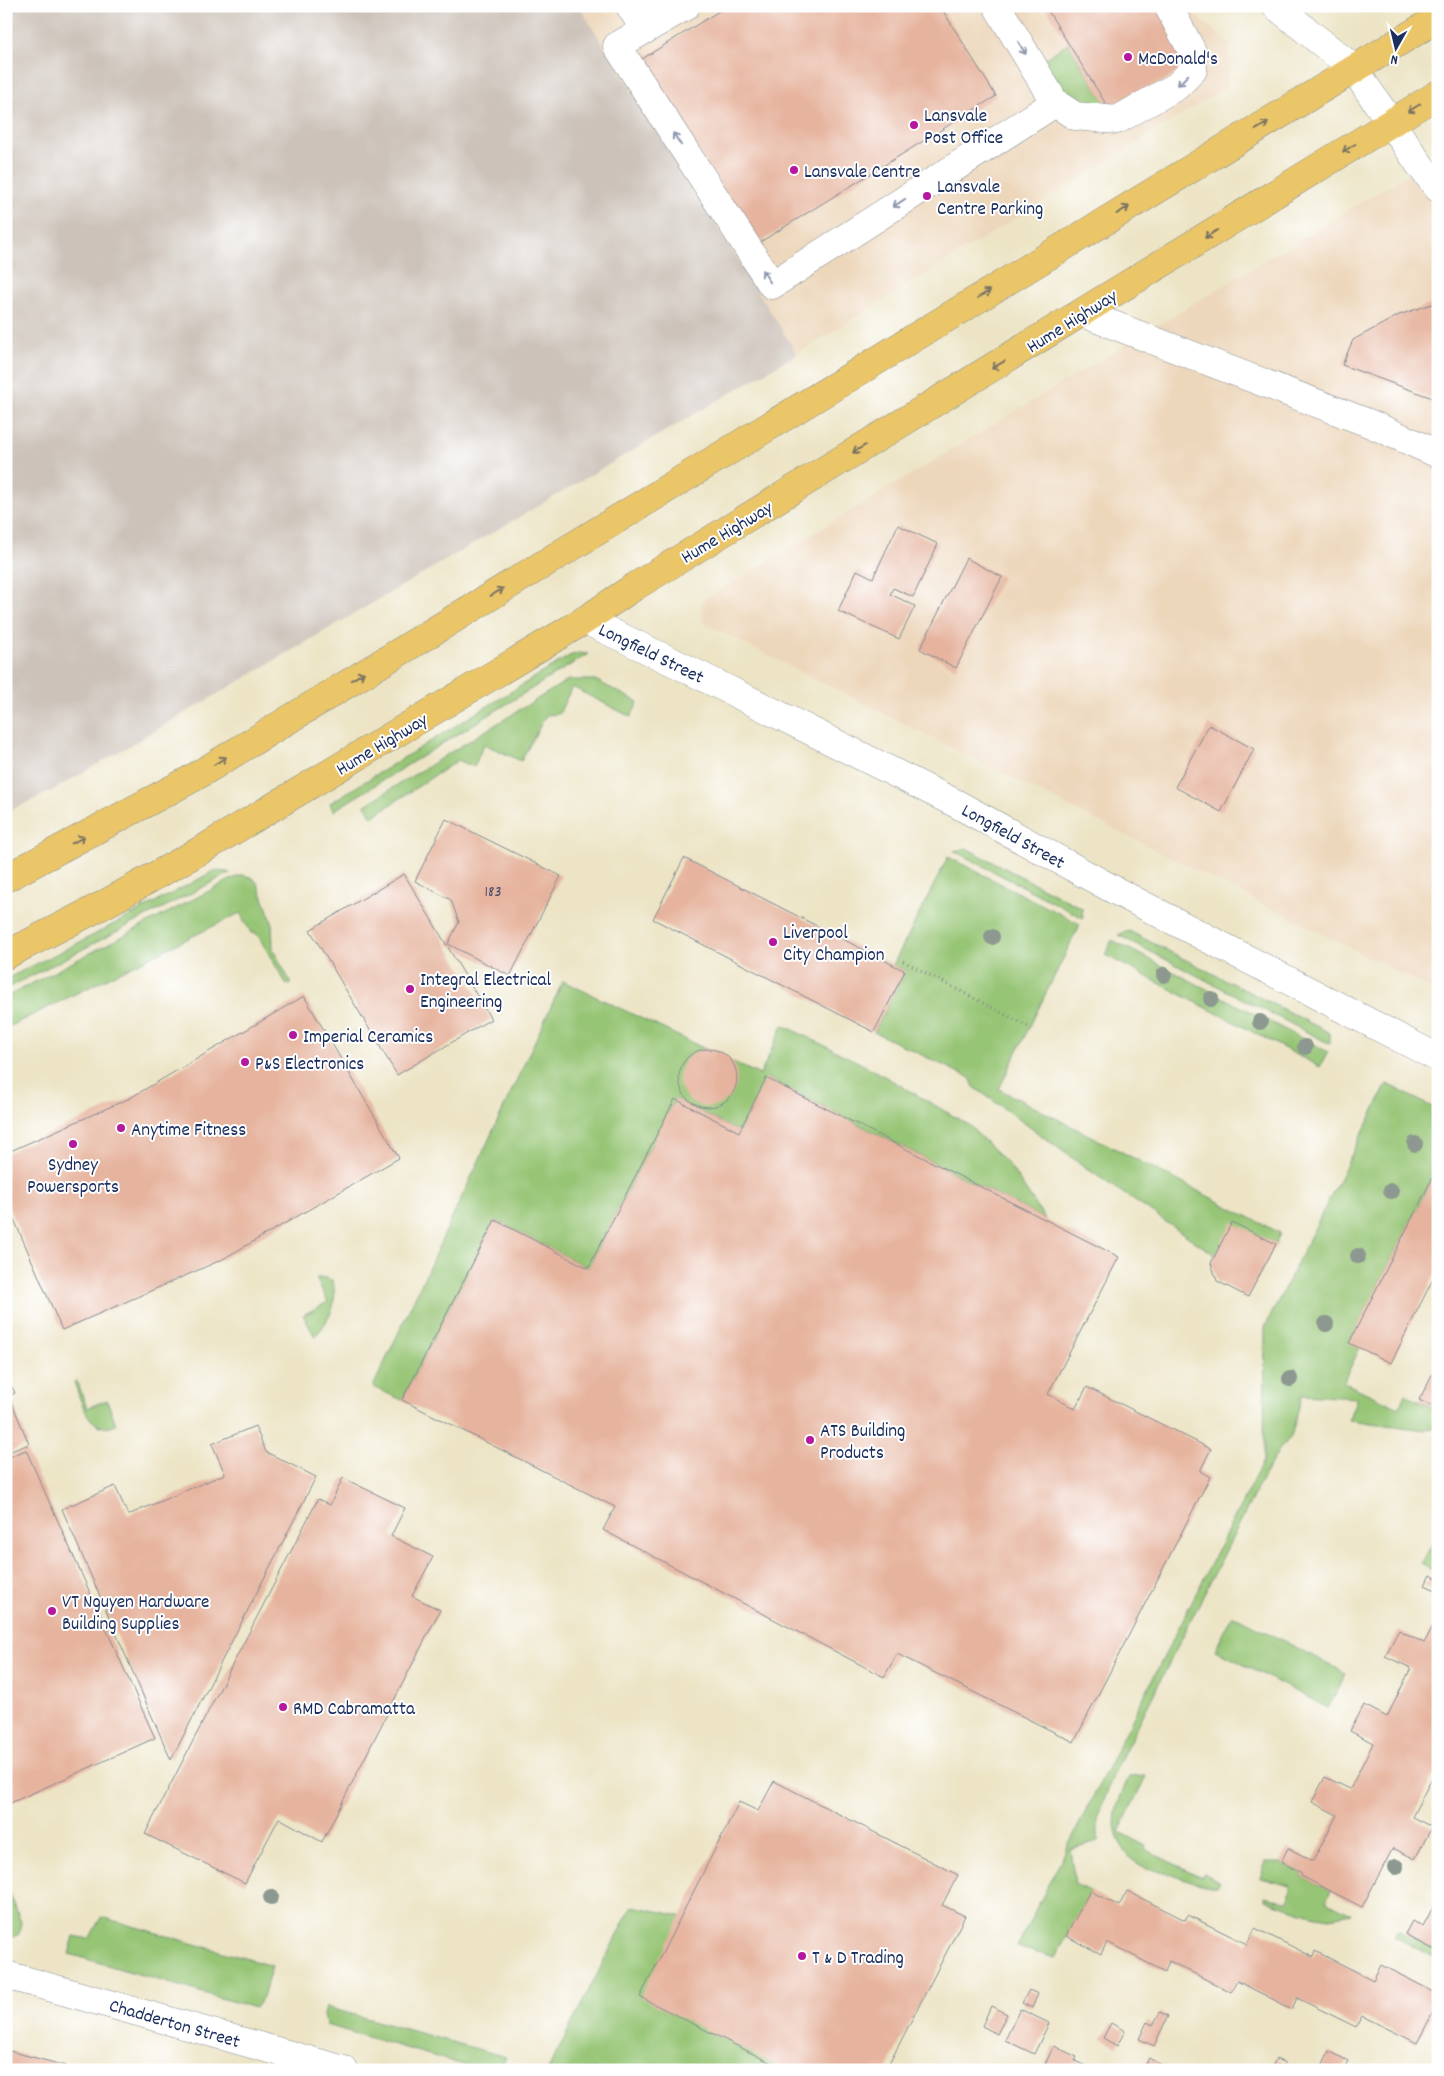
<svg xmlns="http://www.w3.org/2000/svg" width="1444" height="2076" font-family="Dekko,sans-serif">
	<style>
		.built { fill: #edd7bb }
		.industrial { fill: #ccc2b9 }
		.green { fill: #96c574; stroke: #587a69 }
		.building { fill: #e6b49e }
		.lines { fill: none; stroke-linecap: round; stroke-linejoin: round }
		.minor-casing { stroke: #848a92; stroke-width: 29 }
		.highway-casing { stroke: #848a92; stroke-width: 29 }
		.path { stroke: #848a92; stroke-width: 3; stroke-dasharray: 1 4; stroke-linecap: butt }
		.minor { stroke: #fff; stroke-width: 28 }
		.highway { stroke: #ebc669; stroke-width: 28 }
		.tree { fill: #8d9990 }
		.oneway { stroke: #8d97ae }
		.oneway2 { stroke: #797363 }
		.poi-dot { fill: #b5179e; stroke: #fff; stroke-width: 2 }
		.labels { text-anchor: middle; stroke-width: 4; stroke-linejoin: round; paint-order: stroke }
		.number-label { font-size: 16px; fill: #4e506e }
		.poi-label { font-size: 19px; fill: #1b2f5e; stroke: #fff; text-anchor: start }
		.street-label { font-size: 19px; fill: #1b2f5e; stroke: #fff }
	</style>
	<rect width="100%" height="100%" fill="#fff"/>
	<filter id="ink" filterUnits="userSpaceOnUse"><feTurbulence type="fractalNoise" baseFrequency=".02" numOctaves="2"/><feDisplacementMap in="SourceGraphic" scale="10" xChannelSelector="R" yChannelSelector="G"/><feConvolveMatrix kernelMatrix="1 2 1 2 8 2 1 2 1" color-interpolation-filters="sRGB"/></filter>
	<filter id="wash" filterUnits="userSpaceOnUse"><feTurbulence type="fractalNoise" baseFrequency=".0096" numOctaves="4" result="noise"/><feDisplacementMap in="SourceGraphic" scale="20" xChannelSelector="R" yChannelSelector="G"/><feGaussianBlur stdDeviation="1.12" result="paint"/><feColorMatrix in="noise" values="0 0 0 0 0 0 0 0 0 0 0 0 0 0 0 0 0 1.4 0 .05"/><feComposite in="paint" operator="in"/></filter>
	<g filter="url(#wash)">
		<rect width="100%" height="100%" fill="#ece4c5"/>
		<g class="built">
			<path d="M579 6H1184L1230 44 1228 86 797 354Z"/>
			<path d="M1438 156V992L702 622V601Z"/>
		</g>
		<path class="industrial" d="M6 6H579L797 354 52 791 6 812Z"/>
		<g class="green">
			<path d="M1068 43 1111 112 1069 108 1040 62Z"/>
			<path d="M578 653 588 654 333 811 330 803 569 656Z"/>
			<path d="M568 680H595L638 702 631 717 572 687 559 714 546 715 521 761 484 744 474 767 458 760 372 817 365 805Z"/>
			<path d="M966 848 1082 908 1083 918 954 851Z"/>
			<path d="M948 857 1080 924 999 1089 1276 1231 1280 1233 1276 1244 1215 1255 1096 1175 974 1087 970 1078 874 1032 905 971 893 965Z"/>
			<path d="M216 870 230 873 6 989V979L84 940Z"/>
			<path d="M244 875 253 878 258 884 272 922 273 949 291 983 287 985 257 934 251 933 240 913 6 1028V997L236 877Z"/>
			<path d="M1129 931 1330 1033V1044L1118 935Z"/>
			<path d="M1112 940 1328 1052 1320 1067 1105 955Z"/>
			<path d="M563 981 760 1075 783 1025 870 1068 969 1125 1009 1165 1046 1220 767 1078 739 1132 675 1099 588 1268 495 1220 402 1400 373 1387Z"/>
			<path d="M1387 1084 1438 1110V1167L1350 1342 1360 1348 1343 1382 1399 1408 1405 1394 1438 1410V1428L1425 1430 1348 1420 1357 1398 1302 1395 1291 1437 1279 1450 1263 1477 1114 1773 1098 1816V1841L1070 1849 1075 1884 1090 1891 1055 1958 1017 1947 1264 1459 1265 1327Z"/>
			<path d="M316 1278H327L333 1281C338 1306 330 1318 315 1337L303 1315 328 1302Z"/>
			<path d="M77 1381 87 1408 107 1400 116 1424C89 1437 81 1400 74 1382Z"/>
			<path d="M1438 1533V1574L1421 1564Z"/>
			<path d="M1233 1615 1346 1673 1328 1708 1215 1650Z"/>
			<path d="M1146 1776 1119 1832 1146 1846 1145 1850 1202 1877 1204 1873 1220 1882 1217 1886C1203 1887 1190 1880 1177 1876 1163 1872 1149 1871 1137 1863 1131 1860 1127 1854 1124 1849 1107 1826 1118 1800 1129 1777Z"/>
			<path d="M1266 1862H1281L1302 1873 1301 1876 1331 1891 1326 1901 1351 1914 1330 1918 1312 1915 1265 1900V1897L1288 1902 1290 1886 1260 1878Z"/>
			<path d="M6 1883 21 1922 19 1934 13 1937 6 1936Z"/>
			<path d="M632 1906 681 1916 774 2064 772 2070H548Z"/>
			<path d="M101 1917 272 1966 263 1997 255 2008 69 1954 74 1936 89 1939Z"/>
			<path d="M1400 1931 1438 1952V1959L1395 1937 1396 1932Z"/>
			<path d="M326 2007 506 2057C500 2072 496 2070 481 2070L326 2025 324 2015Z"/>
		</g>
		<g id="blocks">
			<g class="building">
				<path d="M727 6H940L996 96 757 244 642 59Z"/>
				<path d="M1045 6H1160L1185 68 1111 112Z"/>
				<path d="M1438 302V400L1342 365 1353 340 1399 315Z"/>
				<path d="M898 525 938 544 913 597 893 588 890 594 915 606 899 639 838 611 857 570 873 578Z"/>
				<path d="M966 558 1002 577 956 668 920 649Z"/>
				<path d="M1209 725 1254 749 1221 812 1175 787Z"/>
				<path d="M446 819 561 876 510 976 448 944 459 922 451 900 415 881Z"/>
				<path d="M684 858 905 971 874 1032 653 919Z"/>
				<path d="M404 874 491 1019 397 1075 310 930Z"/>
				<path d="M304 996 399 1158 221 1260 62 1330 6 1201V1153L130 1098Z"/>
				<circle cx="708" cy="1078" r="29"/>
				<path d="M766 1078 1119 1257 1048 1394 1075 1409 1087 1387 1211 1449 1200 1471 1210 1477 1074 1742 897 1654 884 1677 603 1530 615 1507 402 1400 495 1220 588 1268 675 1099 739 1132Z"/>
				<path d="M1438 1167V1269L1391 1363 1349 1343Z"/>
				<path d="M1232 1222 1276 1244 1248 1297 1217 1281 1211 1263Z"/>
				<path d="M1438 1363V1409L1419 1400Z"/>
				<path d="M6 1376 15 1393 9 1396 29 1444 6 1453Z"/>
				<path d="M255 1426 266 1452 316 1477 171 1760 62 1509 115 1486 128 1515 225 1474 212 1444Z"/>
				<path d="M26 1450 155 1738 6 1805V1458Z"/>
				<path d="M343 1478 405 1508 391 1536 433 1557 412 1596 440 1610 322 1842 279 1818 245 1883 145 1834 318 1499 330 1505Z"/>
				<path d="M1430 1575 1438 1579V1591L1425 1585Z"/>
				<path d="M1438 1617V1779L1433 1776 1412 1817 1432 1827 1415 1859 1393 1848 1362 1907 1301 1876 1302 1873 1281 1862 1288 1848 1313 1861 1337 1815 1312 1802 1325 1777 1350 1789 1373 1743 1350 1731 1364 1705 1387 1717 1411 1668 1385 1656 1399 1630 1424 1643Z"/>
				<path d="M774 1781 958 1875 942 1905 965 1916 886 2070H785L640 1997 739 1802 758 1811Z"/>
				<path d="M1090 1891 1119 1906 1127 1891 1185 1920 1188 1915 1247 1944 1255 1928 1313 1957 1315 1951 1373 1980 1381 1965 1438 1994V2003L1417 2043 1362 2016 1356 2027 1297 1998 1292 2009 1237 1981 1231 1992 1169 1961 1165 1972 1107 1942 1101 1954 1066 1936Z"/>
				<path d="M1438 1898V1952L1405 1934 1412 1921 1423 1926Z"/>
				<path d="M1029 1990 1038 1994 1032 2008 1022 2003Z"/>
				<path d="M991 2006 1007 2014 997 2034 982 2026Z"/>
				<path d="M1020 2009 1049 2023 1034 2054 1005 2040Z"/>
				<path d="M1160 2012 1168 2016 1154 2046 1139 2039 1147 2022 1153 2025Z"/>
				<path d="M1111 2023 1125 2031 1117 2046 1103 2038Z"/>
				<path d="M1054 2046 1077 2057 1075 2061 1094 2070H1042Z"/>
				<path d="M6 2050 66 2066 65 2070H6Z"/>
				<path d="M1329 2051 1348 2061 1343 2070H1320Z"/>
				<path d="M1149 2058 1163 2066 1171 2070H1143Z"/>
				<path d="M1276 2059 1285 2063 1282 2070H1270Z"/>
			</g>
		</g>
	</g>
	<g filter="url(#ink)">
		<use href="#blocks" fill-opacity="0" stroke="#848a92" stroke-width="1"/>
		<g class="lines">
			<defs>
				<g id="minor">
					<path d="M630 6 645 30"/>
					<path d="M686 6 617 46 772 285 1055 103 997 6"/>
					<path d="M1276 6 1353 68 1422 168 1438 188"/>
					<path d="M1055 103 1075 116 1117 120 1177 86 1193 70 1192 51 1168 6"/>
					<path d="M1082 313 1371 424 1438 454"/>
					<path d="M585 620 677 664 957 804 1118 892 1438 1058"/>
					<path d="M6 1975 344 2070"/>
				</g>
				<g id="highway">
					<path d="M6 878 193 778 1438 18"/>
					<path d="M6 955 105 904 203 849 585 620 634 587 1438 94"/>
				</g>
			</defs>
			<use href="#minor" class="minor-casing"/>
			<use href="#highway" class="highway-casing"/>
			<path class="path" d="M903 961 1029 1027"/>
			<use href="#minor" class="minor"/>
			<use href="#highway" class="highway"/>
		</g>
		<g class="tree">
			<circle cx="992" cy="937" r="8"/>
			<circle cx="1164" cy="975" r="8"/>
			<circle cx="1211" cy="999" r="8"/>
			<circle cx="1260" cy="1022" r="8"/>
			<circle cx="1305" cy="1047" r="8"/>
			<circle cx="1415" cy="1144" r="8"/>
			<circle cx="1391" cy="1191" r="8"/>
			<circle cx="1358" cy="1256" r="8"/>
			<circle cx="1326" cy="1324" r="8"/>
			<circle cx="1290" cy="1379" r="8"/>
			<circle cx="1396" cy="1867" r="8"/>
			<circle cx="271" cy="1897" r="8"/>
		</g>
		<defs><path id="oneway-shaft" d="M-6 0H5M1.5-3L5.5 0L1.5 3" fill="none" stroke-width="1.6" stroke-linecap="round" stroke-linejoin="round" transform="scale(1.25)"/></defs>
		<g class="oneway">
			<use href="#oneway-shaft" transform="translate(1022 48) rotate(59)"/>
			<use href="#oneway-shaft" transform="translate(1183 80) rotate(135)"/>
			<use href="#oneway-shaft" transform="translate(677 139) rotate(-123)"/>
			<use href="#oneway-shaft" transform="translate(899 203) rotate(147)"/>
			<use href="#oneway-shaft" transform="translate(766 276) rotate(-123)"/>
		</g>
		<g class="oneway2">
			<use href="#oneway-shaft" transform="translate(1414 108) rotate(148)"/>
			<use href="#oneway-shaft" transform="translate(1262 126) rotate(-31)"/>
			<use href="#oneway-shaft" transform="translate(1349 148) rotate(148)"/>
			<use href="#oneway-shaft" transform="translate(1123 210) rotate(-31)"/>
			<use href="#oneway-shaft" transform="translate(1211 234) rotate(148)"/>
			<use href="#oneway-shaft" transform="translate(984 294) rotate(-31)"/>
			<use href="#oneway-shaft" transform="translate(998 365) rotate(149)"/>
			<use href="#oneway-shaft" transform="translate(859 449) rotate(149)"/>
			<use href="#oneway-shaft" transform="translate(497 592) rotate(-31)"/>
			<use href="#oneway-shaft" transform="translate(358 676) rotate(-31)"/>
			<use href="#oneway-shaft" transform="translate(220 761) rotate(-32)"/>
			<use href="#oneway-shaft" transform="translate(78 840) rotate(-28)"/>
		</g>
	</g>
	<g class="poi-dot">
		<circle cx="1128" cy="57" r="5"/>
		<circle cx="914" cy="125" r="5"/>
		<circle cx="794" cy="170" r="5"/>
		<circle cx="927" cy="196" r="5"/>
		<circle cx="773" cy="942" r="5"/>
		<circle cx="410" cy="989" r="5"/>
		<circle cx="293" cy="1035" r="5"/>
		<circle cx="245" cy="1062" r="5"/>
		<circle cx="121" cy="1128" r="5"/>
		<circle cx="73" cy="1144" r="5"/>
		<circle cx="810" cy="1440" r="5"/>
		<circle cx="52" cy="1611" r="5"/>
		<circle cx="283" cy="1707" r="5"/>
		<circle cx="802" cy="1956" r="5"/>
	</g>
	<g class="labels">
		<g class="number-label">
			<text x="493" y="896">183</text>
		</g>
		<g class="poi-label">
			<text x="1138" y="64">McDonald's</text>
			<text x="924" y="121">Lansvale<tspan x="924" dy="22">Post Office</tspan></text>
			<text x="804" y="177">Lansvale Centre</text>
			<text x="937" y="192">Lansvale<tspan x="937" dy="22">Centre Parking</tspan></text>
			<text x="783" y="938">Liverpool<tspan x="783" dy="22">City Champion</tspan></text>
			<text x="420" y="985">Integral Electrical<tspan x="420" dy="22">Engineering</tspan></text>
			<text x="303" y="1042">Imperial Ceramics</text>
			<text x="255" y="1069">P&amp;S Electronics</text>
			<text x="131" y="1135">Anytime Fitness</text>
			<text x="73" y="1170" text-anchor="middle">Sydney<tspan x="73" dy="22">Powersports</tspan></text>
			<text x="820" y="1436">ATS Building<tspan x="820" dy="22">Products</tspan></text>
			<text x="62" y="1607">VT Nguyen Hardware<tspan x="62" dy="22">Building Supplies</tspan></text>
			<text x="293" y="1714">RMD Cabramatta</text>
			<text x="812" y="1963">T &amp; D Trading</text>
		</g>
		<g class="street-label">
			<text transform="translate(1071 320) rotate(-32)" y="7">Hume Highway</text>
			<text transform="translate(726 531) rotate(-31)" y="7">Hume Highway</text>
			<text transform="translate(652 652) rotate(26)" y="7">Longfield Street</text>
			<text transform="translate(381 743) rotate(-31)" y="7">Hume Highway</text>
			<text transform="translate(1014 835) rotate(29)" y="7">Longfield Street</text>
			<text transform="translate(175 2022) rotate(16)" y="7">Chadderton Street</text>
		</g>
	</g>
	<rect width="1444" height="2076" fill="none" stroke="#fff" stroke-width="25"/>
	<g transform="translate(1396 48) rotate(188)" stroke="#ffffff" stroke-width="4" paint-order="stroke">
	<path d="M0-4L9 19L0 12L-9 19Z" fill="#1b2f5e"/>
	<text y="-8" font-size="14" font-weight="bold" text-anchor="middle" fill="#1b2f5e">N</text>
	</g>
</svg>
